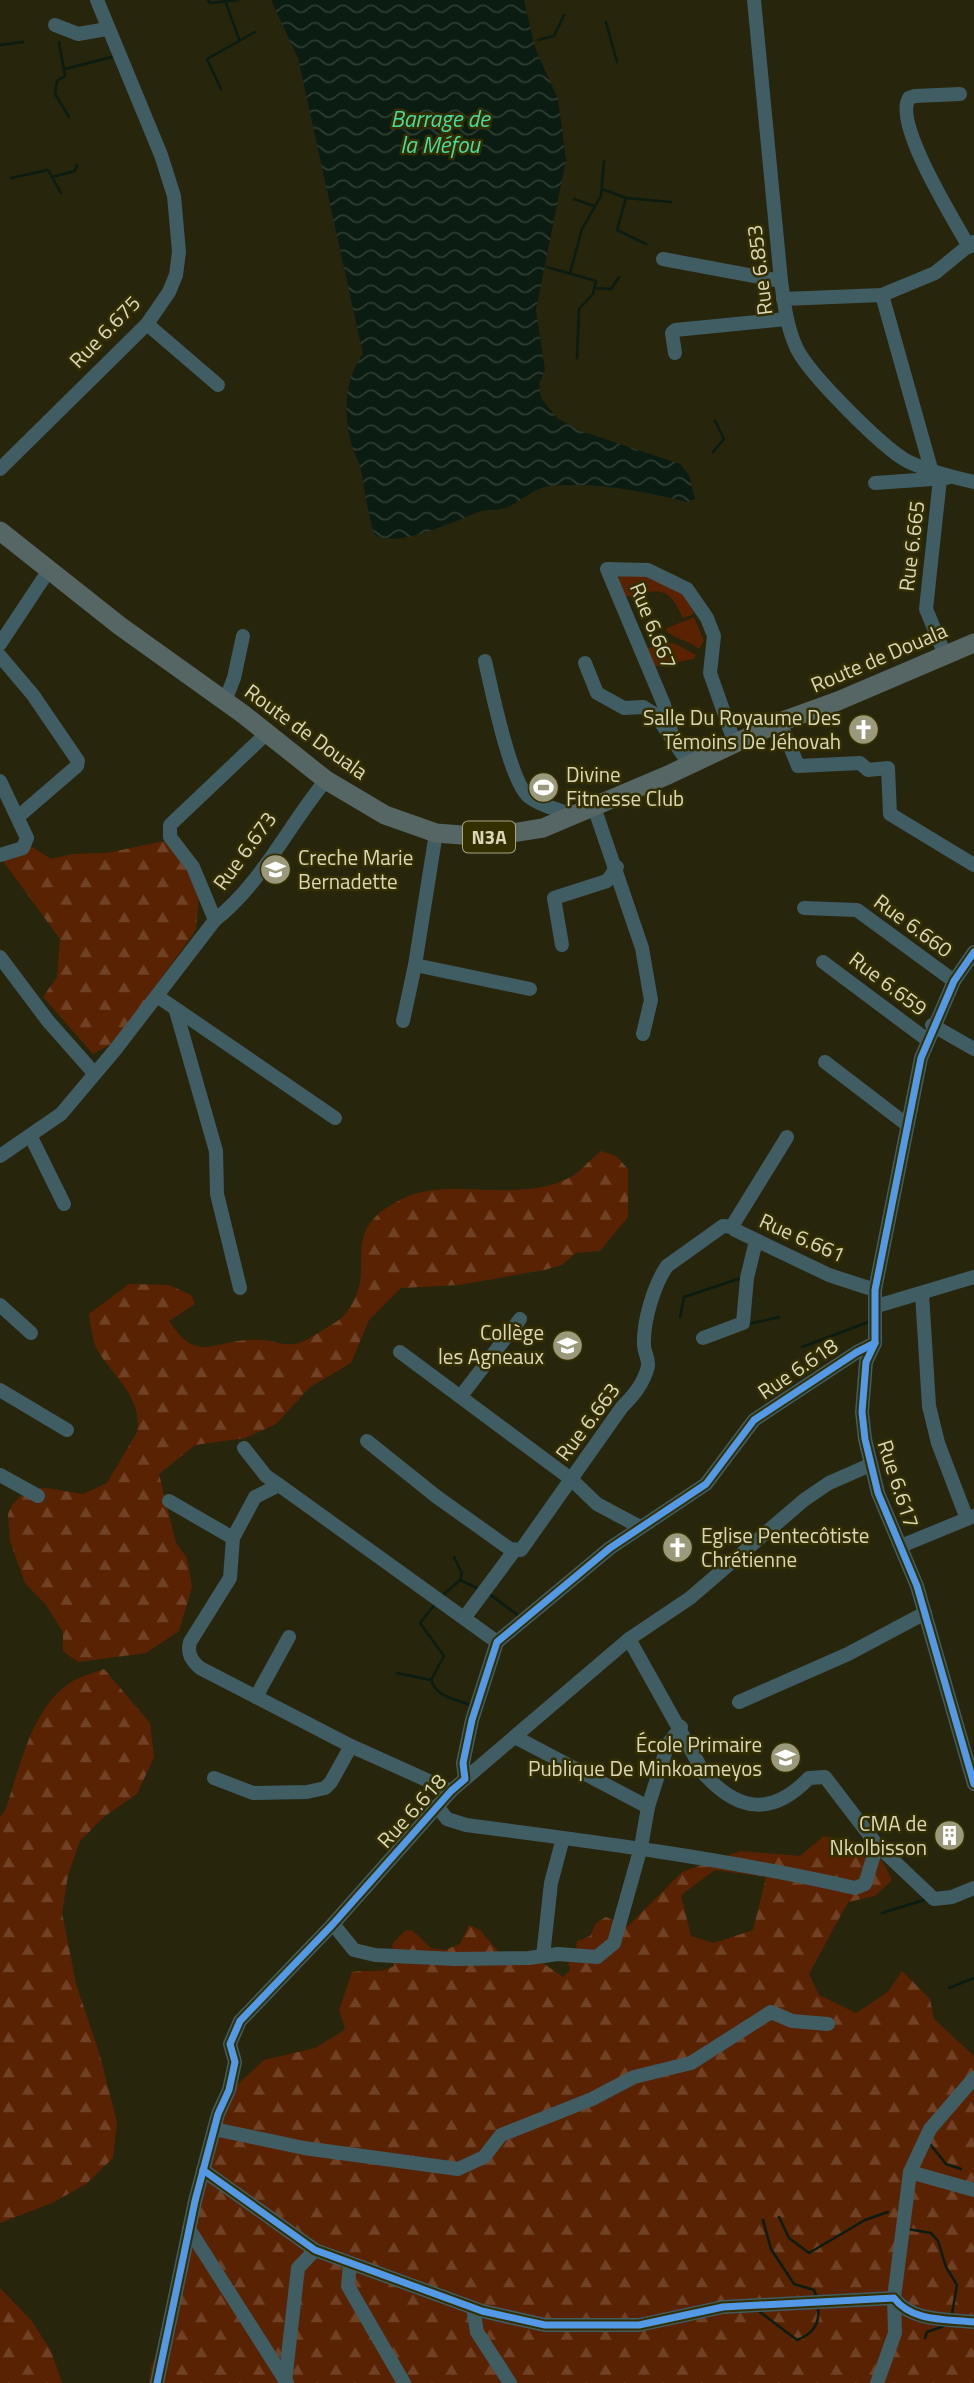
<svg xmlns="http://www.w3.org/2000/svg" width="974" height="2383" font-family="'Titillium Web',sans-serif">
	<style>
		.green { fill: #592202 }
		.forest { fill: url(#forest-firs); fill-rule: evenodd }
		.water { fill: url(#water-waves) }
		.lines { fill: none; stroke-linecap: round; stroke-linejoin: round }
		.stream { stroke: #0b1c12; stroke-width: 2.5 }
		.minor { stroke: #405d63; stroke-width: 14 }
		.highway { stroke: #556664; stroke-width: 19 }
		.cycleway-casing { stroke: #332f00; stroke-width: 11 }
		.cycleway { stroke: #5399e6; stroke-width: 7 }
		.labels { text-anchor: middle; stroke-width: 5; stroke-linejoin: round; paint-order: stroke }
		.shield { fill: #332f00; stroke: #a8a582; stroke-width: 2 }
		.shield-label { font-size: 19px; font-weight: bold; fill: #dad8b9 }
		.street-label { font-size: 21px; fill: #dad8b9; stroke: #332f00 }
		.poi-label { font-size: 21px; fill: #dad8b9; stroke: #332f00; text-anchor: end }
		.water-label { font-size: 23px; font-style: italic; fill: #48dca5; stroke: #332f00 }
	</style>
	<defs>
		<pattern id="forest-firs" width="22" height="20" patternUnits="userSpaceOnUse" patternTransform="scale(1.75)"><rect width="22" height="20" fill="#592202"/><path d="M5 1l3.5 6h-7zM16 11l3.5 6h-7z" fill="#704125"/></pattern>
		<pattern id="water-waves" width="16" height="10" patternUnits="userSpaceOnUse" patternTransform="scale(1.75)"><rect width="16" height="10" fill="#0b1c12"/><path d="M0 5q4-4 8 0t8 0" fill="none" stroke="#2e3c32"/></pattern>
	</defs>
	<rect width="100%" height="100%" fill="#27250c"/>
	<g class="green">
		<path d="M616 571C651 577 679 576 694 614L683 618C667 584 660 590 625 597Z"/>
		<path d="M694 617 704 641 699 649C689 640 674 640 665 629Z"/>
		<path d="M674 643 696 655 694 659 651 667 642 649Z"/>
	</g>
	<g class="forest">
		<path d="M164 841 188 870 199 897 196 930 115 1042 93 1054 43 997 57 977 60 939 3 861 32 847 51 859 72 854 107 853Z"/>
		<path d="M601 1151 616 1156 628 1169V1217L600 1251 576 1253 562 1265 544 1270 459 1285 401 1288 369 1320 351 1363 310 1387 276 1424 245 1438 195 1445 159 1474 176 1543 187 1558 192 1587 179 1631 146 1653 78 1662 63 1651V1632L46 1605 25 1583 10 1541 8 1514 12 1505 28 1489 46 1488 83 1494 107 1483 137 1432C143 1398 113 1376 98 1351 92 1342 91 1325 89 1314L129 1284 169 1285 191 1295 195 1304 169 1321C197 1363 211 1342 248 1340 286 1337 283 1357 323 1330 330 1325 340 1321 345 1314 383 1269 332 1233 402 1199 451 1175 514 1205 569 1178 580 1173 591 1158 601 1151Z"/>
		<path d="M104 1669 150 1723 154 1757 137 1794 105 1816 80 1841 68 1875 62 1913 76 1984 99 2052 117 2122 113 2158 86 2184 52 2203 0 2223V1817L5 1811C20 1768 31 1706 73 1681 82 1676 94 1673 104 1669Z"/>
		<path d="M824 1836C865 1844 875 1840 892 1880L875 1896 848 1902 809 1974 819 1995 856 2013 888 1992 902 1971 930 1999 934 2019 974 2056V2383H149L151 2367 162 2339 221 2122 236 2086 264 2060 315 2048 343 2031 345 2028 339 2010 352 1972C366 1969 381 1974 394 1966L392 1944 406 1930 413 1931 431 1948 445 1950 460 1944 469 1925 480 1930 503 1957 543 1963 563 1977 570 1970 568 1963 576 1950 577 1941 590 1936 596 1923 606 1917 628 1926 682 1872 741 1851 800 1856ZM715 1870 766 1877 753 1930 714 1943 691 1936 681 1895Z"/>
		<path d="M0 2288 31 2320 51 2351 62 2383H0Z"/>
	</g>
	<path class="water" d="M271 0H524L535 48 558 99 566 160 536 310 545 370 539 384 541 398 557 418 581 431 680 464 689 475 695 499 687 502C642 491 597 482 550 486 534 488 521 501 508 507 500 511 489 509 481 511 456 520 399 549 375 535 367 513 365 489 360 466 358 459 354 453 352 446 343 414 344 380 363 354L298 58Z"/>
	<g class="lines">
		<g class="stream">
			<path d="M208 0 210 3 238 0"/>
			<path d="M226 3 239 39"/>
			<path d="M606 22 617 62"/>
			<path d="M538 40 554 36 564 15"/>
			<path d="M59 42 65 76 57 81 55 94 69 117"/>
			<path d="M0 45 23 42"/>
			<path d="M65 69 116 56"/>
			<path d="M221 89 207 59 255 32"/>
			<path d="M52 177 75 171 77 165"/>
			<path d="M11 178 48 170 61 193"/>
			<path d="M602 189 626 198 671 202"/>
			<path d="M626 198 617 230 646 244"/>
			<path d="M574 199 594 206"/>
			<path d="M547 267 596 281 593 294 579 309 577 358"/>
			<path d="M570 273 582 229 601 196 604 161"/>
			<path d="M594 288 611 289 619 277"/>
			<path d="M713 452 724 439 715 421"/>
			<path d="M680 1317 684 1297 741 1278"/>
			<path d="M749 1324 779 1317"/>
			<path d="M802 1347 871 1321"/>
			<path d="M454 1557 462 1573 460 1580"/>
			<path d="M460 1580 479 1589"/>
			<path d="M488 1593 519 1616"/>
			<path d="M442 1596 460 1580"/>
			<path d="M397 1673 431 1680"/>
			<path d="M431 1680 444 1656 420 1623 436 1603"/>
			<path d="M431 1680C438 1699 455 1698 470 1705"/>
			<path d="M882 1913 927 1899"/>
			<path d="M949 1988 974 1978"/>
			<path d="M930 2144 946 2164 961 2169"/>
			<path d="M779 2217 789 2238 809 2253 865 2220 888 2212"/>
			<path d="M763 2220 771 2249 794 2284 814 2290 817 2298"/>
			<path d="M908 2229 931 2233 938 2241 946 2267 957 2285 952 2314"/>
			<path d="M760 2312 797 2340C813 2334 820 2323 818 2308"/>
			<path d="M925 2338 927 2332 944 2326"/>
		</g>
		<g class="minor">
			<path d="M754 0 781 281C784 304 787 328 797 349 810 375 882 447 907 461 927 471 952 477 974 482"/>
			<path d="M55 25 78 34 107 29"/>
			<path d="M960 94 915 96 909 98C893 123 954 220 969 247"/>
			<path d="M663 259 781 281"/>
			<path d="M882 295 931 469"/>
			<path d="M783 299 882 295 935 273 973 242"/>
			<path d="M147 324 218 385"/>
			<path d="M675 353 672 333 675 330 786 319"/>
			<path d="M0 469 147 324 169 292 176 275 179 252 174 196 161 155 97 0"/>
			<path d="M940 479 926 609 945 655"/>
			<path d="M875 483 947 478"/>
			<path d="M0 644 49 570"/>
			<path d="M0 656 33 695 78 761 77 766 19 816"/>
			<path d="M485 661C491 687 510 781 528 796 539 805 559 810 573 815"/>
			<path d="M585 663 597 693 624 708 643 707 656 715 683 755 704 756"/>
			<path d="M225 701 234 678 243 636"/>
			<path d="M780 722 798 766 860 763 868 770 888 768 890 814 974 865"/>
			<path d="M267 733 170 825V837L193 867 215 920C262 883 288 826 326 780"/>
			<path d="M673 738 664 705 607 569 648 570 687 589 707 618 714 636 710 673 735 744"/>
			<path d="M0 781 27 838 23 848 0 855"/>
			<path d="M594 807 642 948 651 1000 643 1034"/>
			<path d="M804 908 857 910 954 981"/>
			<path d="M562 945 554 898 607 881 617 867"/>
			<path d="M974 952 954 981 921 1058 875 1290V1343L866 1362 862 1412 865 1439 878 1493 917 1586 974 1784"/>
			<path d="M0 957 48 1021 94 1073"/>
			<path d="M823 962 926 1039"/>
			<path d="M415 965 530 989"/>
			<path d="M157 996 335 1118"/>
			<path d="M176 1011 216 1151 217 1194 240 1288"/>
			<path d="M403 1021 415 965 436 833"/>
			<path d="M932 1025 974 1049"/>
			<path d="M825 1062 906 1124"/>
			<path d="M31 1137 64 1204"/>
			<path d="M787 1137 734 1223 735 1230 829 1275 875 1290"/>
			<path d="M0 1156 61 1114 115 1050 215 920"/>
			<path d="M922 1294 929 1406 938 1443 967 1519"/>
			<path d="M0 1305 31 1333"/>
			<path d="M877 1306 974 1277"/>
			<path d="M703 1338 743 1323 747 1278 756 1241"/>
			<path d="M400 1352 571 1479 597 1504 640 1527"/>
			<path d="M0 1390 67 1430"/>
			<path d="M461 1396 520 1319"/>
			<path d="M367 1441 437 1497 510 1549 521 1550 622 1407C634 1395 644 1383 648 1366 649 1359 644 1352 644 1345 643 1321 654 1285 667 1266L723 1226 734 1227"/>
			<path d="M244 1448 266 1476 279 1485 255 1497 233 1538 230 1578 190 1642C187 1653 191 1660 200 1668L351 1746 451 1791"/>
			<path d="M0 1475 38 1496"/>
			<path d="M279 1485 497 1642"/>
			<path d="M169 1501 233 1538"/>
			<path d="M901 1546 974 1516"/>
			<path d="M465 1617 514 1551"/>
			<path d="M629 1639 705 1775C740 1813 773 1815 809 1778L825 1777 877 1845 934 1899 952 1897 974 1888"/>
			<path d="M256 1697 289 1637"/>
			<path d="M739 1702 848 1654 925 1613"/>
			<path d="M515 1737 648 1807"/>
			<path d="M214 1778 253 1793 307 1792 325 1788 331 1782 351 1746"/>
			<path d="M465 1779 629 1639 690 1598 804 1500 829 1483 870 1465"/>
			<path d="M437 1806 447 1819 466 1825C597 1842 727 1859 855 1888L865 1884 877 1845"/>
			<path d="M333 1924 354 1950 375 1955 454 1959 529 1958 558 1954 597 1957 614 1943 641 1847 648 1807 668 1744 681 1727"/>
			<path d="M543 1956 551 1883 563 1838"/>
			<path d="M214 2129 304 2148 458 2169 484 2157 501 2135 592 2099 634 2077 691 2063 771 2012 792 2021 828 2024"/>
			<path d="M203 2170 315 2250 482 2311 545 2325H639L723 2307 894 2298C912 2322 946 2319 974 2322"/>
			<path d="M910 2172 974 2190"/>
			<path d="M189 2229 287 2383"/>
			<path d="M350 2263 348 2286 404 2383"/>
			<path d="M473 2308 477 2332 510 2383"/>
			<path d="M285 2382 298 2268 315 2250"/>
			<path d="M157 2383 195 2201 218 2114 229 2090 235 2062 230 2044 240 2021 333 1924 451 1791 465 1779 463 1763 472 1720 497 1642 610 1548 706 1484 754 1420 857 1352 875 1343"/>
			<path d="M877 2383 895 2333 894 2298 910 2172 930 2129 974 2078"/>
		</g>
		<path class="highway" d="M0 531 120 626 243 714 326 780 385 815 436 833 487 837 543 828 668 775 780 722 838 701 974 643"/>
		<defs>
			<g id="cycleway">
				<path d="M974 952 954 981 921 1058 875 1290V1343L866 1362 862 1412 865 1439 878 1493 917 1586 974 1784"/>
				<path d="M203 2170 315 2250 482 2311 545 2325H639L723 2307 894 2298C912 2322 946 2319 974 2322"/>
				<path d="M157 2383 195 2201 218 2114 229 2090 235 2062 230 2044 240 2021 333 1924 451 1791 465 1779 463 1763 472 1720 497 1642 610 1548 706 1484 754 1420 857 1352 875 1343"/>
			</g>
		</defs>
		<use href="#cycleway" class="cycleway-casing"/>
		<use href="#cycleway" class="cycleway"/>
	</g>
	<defs>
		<symbol id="church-disc" viewBox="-11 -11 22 22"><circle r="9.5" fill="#9b997c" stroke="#332f00"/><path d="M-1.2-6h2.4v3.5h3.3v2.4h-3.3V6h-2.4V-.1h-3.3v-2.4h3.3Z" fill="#fff"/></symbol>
		<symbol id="stadium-disc" viewBox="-11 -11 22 22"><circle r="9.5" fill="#9b997c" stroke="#332f00"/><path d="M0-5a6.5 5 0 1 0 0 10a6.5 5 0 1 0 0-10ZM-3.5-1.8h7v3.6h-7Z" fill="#fff"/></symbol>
		<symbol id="school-disc" viewBox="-11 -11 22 22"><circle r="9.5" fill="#9b997c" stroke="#332f00"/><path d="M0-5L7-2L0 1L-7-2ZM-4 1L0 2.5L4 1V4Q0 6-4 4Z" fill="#fff"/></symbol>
		<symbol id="building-disc" viewBox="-11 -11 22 22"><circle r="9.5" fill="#9b997c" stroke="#332f00"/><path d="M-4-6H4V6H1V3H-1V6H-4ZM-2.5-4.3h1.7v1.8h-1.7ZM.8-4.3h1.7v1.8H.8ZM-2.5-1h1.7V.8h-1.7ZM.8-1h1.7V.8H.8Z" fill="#fff"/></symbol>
	</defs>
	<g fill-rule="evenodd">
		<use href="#church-disc" x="846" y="712" width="35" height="35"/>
		<use href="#stadium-disc" x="526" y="770" width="35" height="35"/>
		<use href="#school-disc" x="258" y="852" width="35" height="35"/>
		<use href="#school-disc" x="550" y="1328" width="35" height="35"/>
		<use href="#church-disc" x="660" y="1530" width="35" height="35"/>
		<use href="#school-disc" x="768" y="1740" width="35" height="35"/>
		<use href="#building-disc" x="932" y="1818" width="35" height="35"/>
	</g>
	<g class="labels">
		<rect class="shield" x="463" y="821.5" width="52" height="31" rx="5"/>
		<g class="shield-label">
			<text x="489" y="844">N3A</text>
		</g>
		<g class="street-label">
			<text transform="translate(760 270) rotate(-97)" y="7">Rue 6.853</text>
			<text transform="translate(105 332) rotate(-46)" y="7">Rue 6.675</text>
			<text transform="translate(912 546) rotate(-83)" y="7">Rue 6.665</text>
			<text transform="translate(653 626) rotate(68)" y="7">Rue 6.667</text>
			<text transform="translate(879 658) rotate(-23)" y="7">Route de Douala</text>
			<text transform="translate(306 732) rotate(36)" y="7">Route de Douala</text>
			<text transform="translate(245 851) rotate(-54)" y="7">Rue 6.673</text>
			<text transform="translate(913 926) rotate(36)" y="7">Rue 6.660</text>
			<text transform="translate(888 984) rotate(37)" y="7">Rue 6.659</text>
			<text transform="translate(802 1238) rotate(24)" y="7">Rue 6.661</text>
			<text transform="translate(798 1369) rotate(-34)" y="7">Rue 6.618</text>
			<text transform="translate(588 1422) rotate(-53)" y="7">Rue 6.663</text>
			<text transform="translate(898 1484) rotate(72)" y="7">Rue 6.617</text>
			<text transform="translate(412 1811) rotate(-48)" y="7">Rue 6.618</text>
		</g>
		<g class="poi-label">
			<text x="841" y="725">Salle Du Royaume Des<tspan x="841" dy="24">Témoins De Jéhovah</tspan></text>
			<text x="566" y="782" text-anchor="start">Divine<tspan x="566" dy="24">Fitnesse Club</tspan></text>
			<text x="298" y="865" text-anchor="start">Creche Marie<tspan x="298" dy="24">Bernadette</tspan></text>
			<text x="544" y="1340">Collège<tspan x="544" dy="24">les Agneaux</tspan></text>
			<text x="701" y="1543" text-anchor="start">Eglise Pentecôtiste<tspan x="701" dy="24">Chrétienne</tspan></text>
			<text x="762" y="1752">École Primaire<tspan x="762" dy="24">Publique De Minkoameyos</tspan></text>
			<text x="927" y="1831">CMA de<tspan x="927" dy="24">Nkolbisson</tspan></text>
		</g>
		<g class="water-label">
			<text x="440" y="127">Barrage de<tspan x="440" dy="26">la Méfou</tspan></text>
		</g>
	</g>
</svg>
